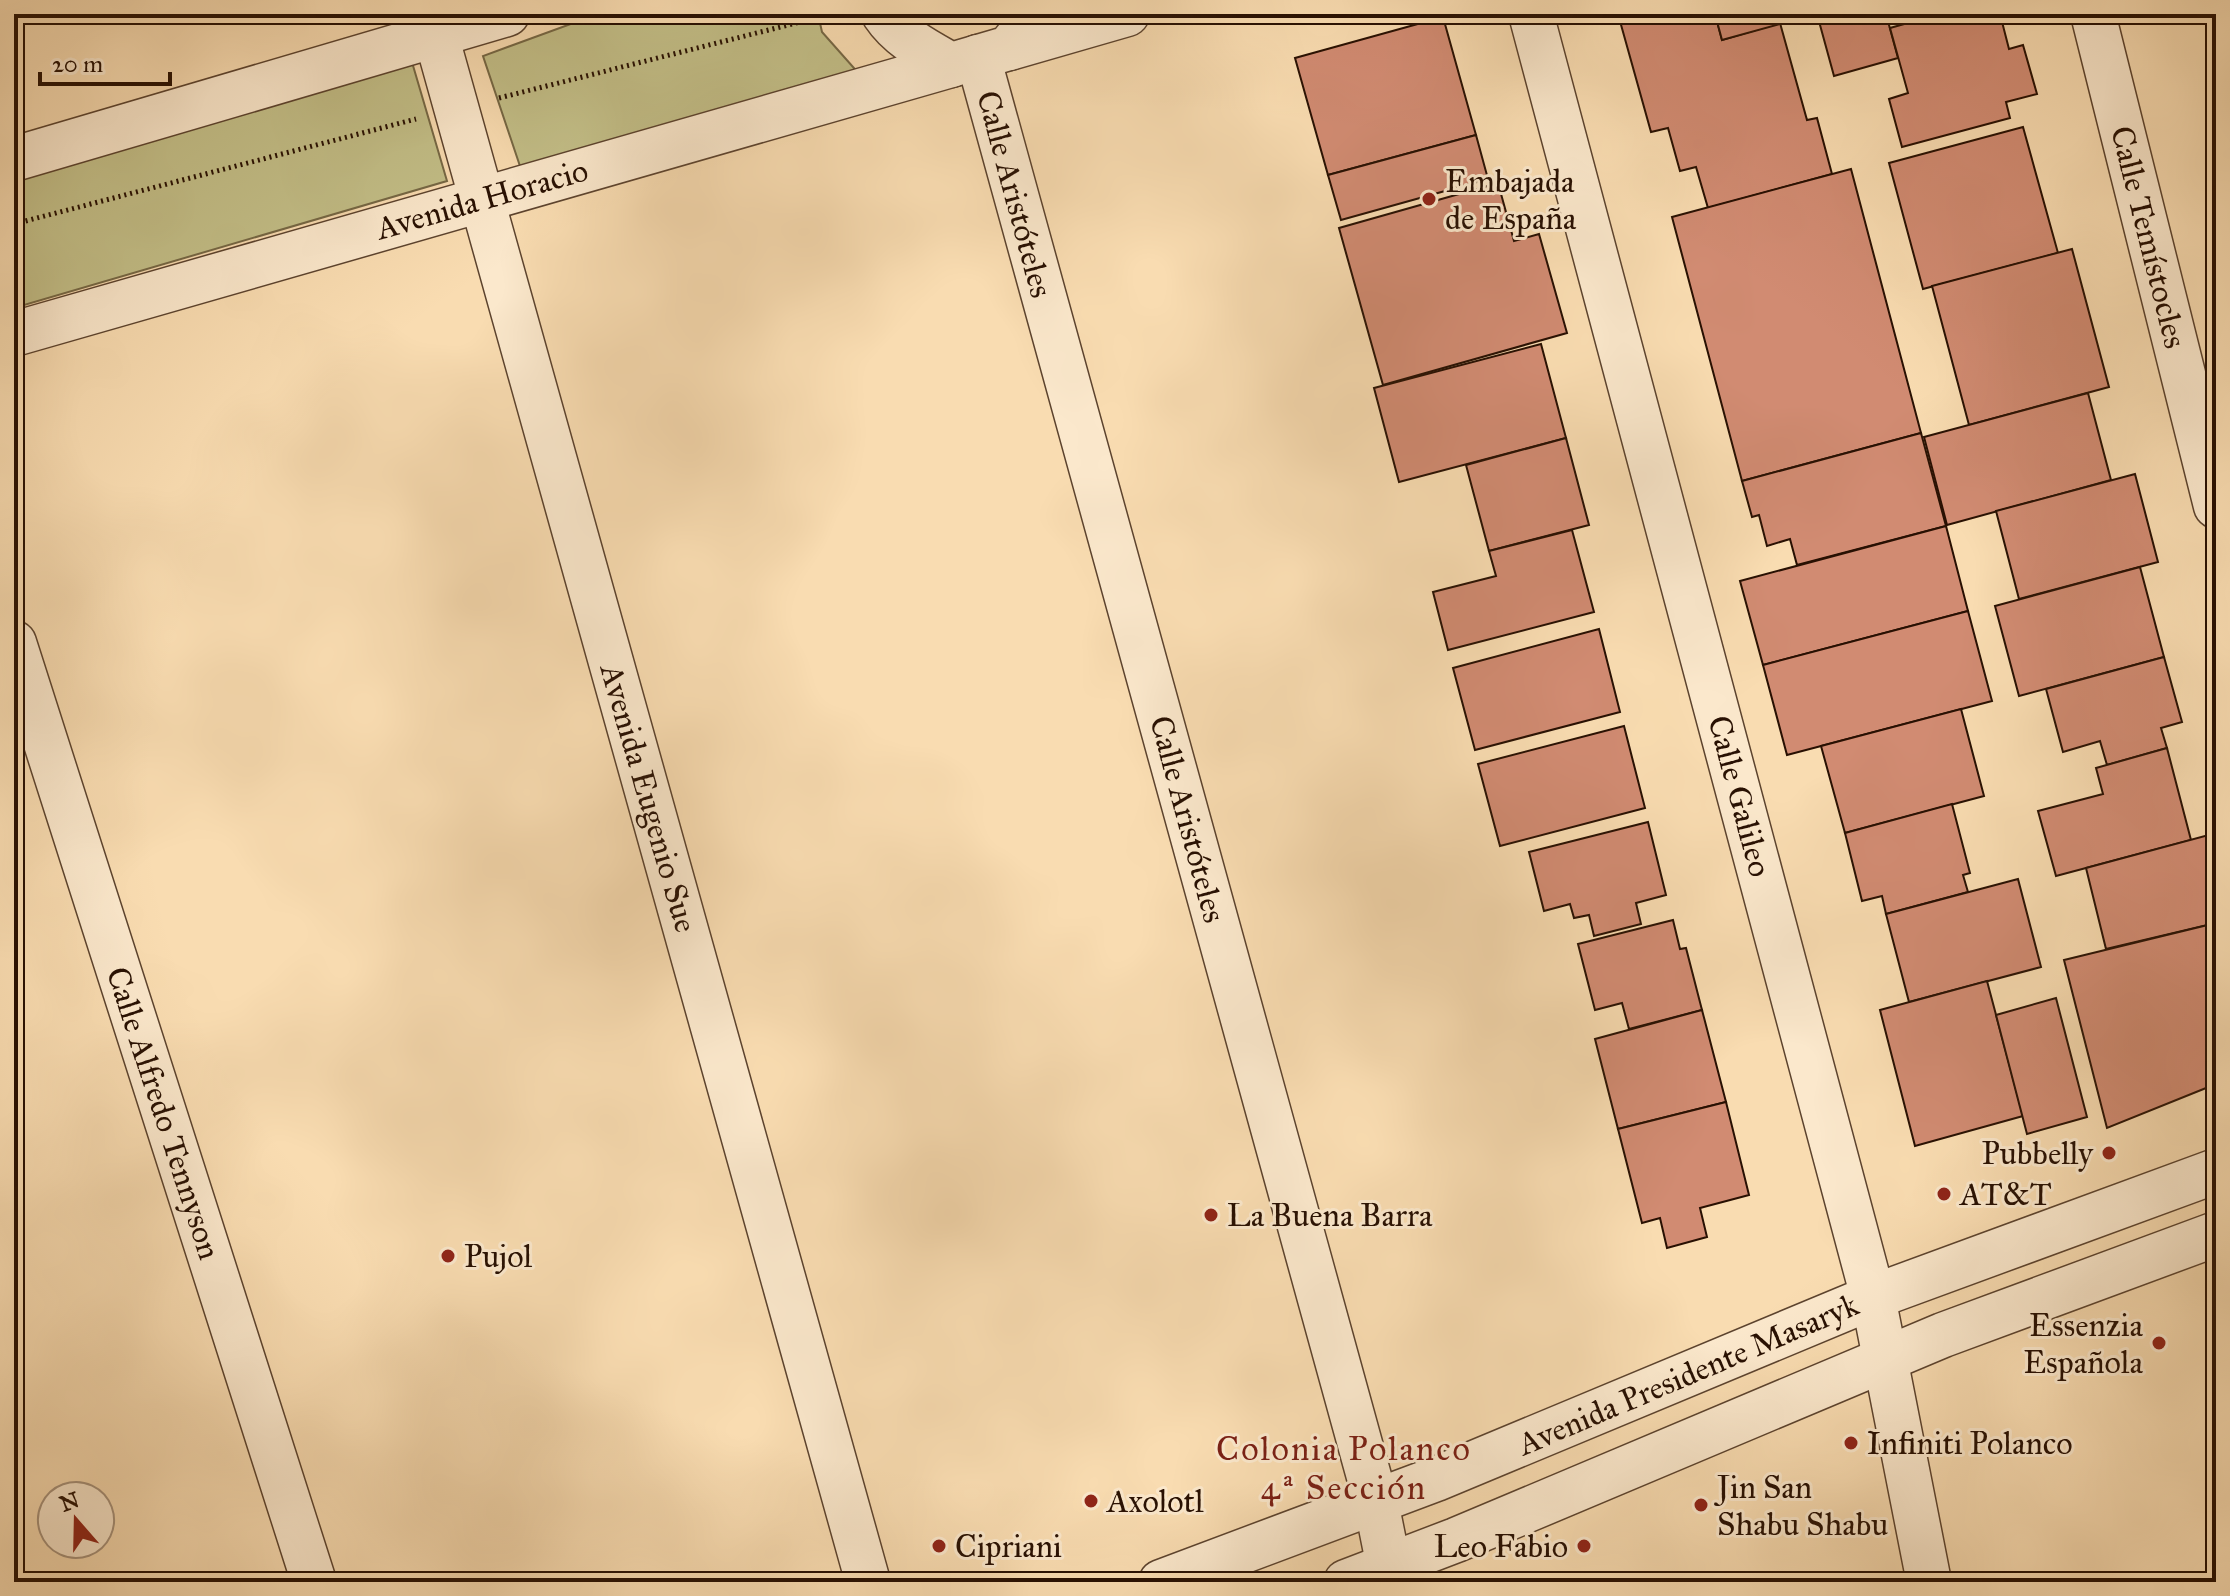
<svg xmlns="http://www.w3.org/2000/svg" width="2230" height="1596" font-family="'IM FELL Great Primer',serif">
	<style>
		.green { fill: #c3bf88; stroke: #766845; stroke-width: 2 }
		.building { fill: #d18b72; stroke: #281002; stroke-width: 2 }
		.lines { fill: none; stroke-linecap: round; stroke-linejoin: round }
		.minor-casing { stroke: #5c432e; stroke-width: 47 }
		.path { stroke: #281002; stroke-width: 5; stroke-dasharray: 2 4; stroke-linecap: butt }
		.minor { stroke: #fbe8cc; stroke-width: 44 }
		.poi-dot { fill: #8f2418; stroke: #fbe8cc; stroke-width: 3 }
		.labels { text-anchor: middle; stroke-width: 6; stroke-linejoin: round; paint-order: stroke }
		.poi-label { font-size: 32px; fill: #281002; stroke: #fbe8cc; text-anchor: start }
		.street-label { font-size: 32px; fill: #281002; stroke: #fbe8cc }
		.neighbourhood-label { font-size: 34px; letter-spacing: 2px; fill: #7a1f14; stroke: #fbe8cc }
	</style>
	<rect width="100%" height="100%" fill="#f9dcb1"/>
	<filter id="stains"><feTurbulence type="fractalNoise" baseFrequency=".0025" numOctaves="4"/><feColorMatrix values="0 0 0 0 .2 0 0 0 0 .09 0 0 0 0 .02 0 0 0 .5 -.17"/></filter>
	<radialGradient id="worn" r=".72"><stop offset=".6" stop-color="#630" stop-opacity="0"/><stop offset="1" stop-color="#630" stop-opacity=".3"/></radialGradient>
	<g class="green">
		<path d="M598 14H818L822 32 861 76 523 175 483 56Z"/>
		<path d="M409 52 447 181 14 308V169Z"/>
	</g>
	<g class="building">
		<path d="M1618 14H1715L1722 40 1780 23 1807 120 1817 118 1832 174 1708 208 1696 167 1680 171 1668 128 1651 132Z"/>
		<path d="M1715 14H1816L1722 40Z"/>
		<path d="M1817 14H1886L1898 58 1834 76Z"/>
		<path d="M1940 14H2000L2009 49 2023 45 2037 94 2006 102 2010 118 1902 147 1889 99 1908 93 1890 28Z"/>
		<path d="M1443 17 1476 135 1328 175 1295 58Z"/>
		<path d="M2023 127 2058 253 1923 289 1889 163Z"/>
		<path d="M1476 135 1488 179 1341 220 1328 175Z"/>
		<path d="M1851 169 1921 433 1742 481 1672 217Z"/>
		<path d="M1498 183 1514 241 1539 234 1567 333 1383 385 1339 228Z"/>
		<path d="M2072 249 2109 387 1969 425 1932 286Z"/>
		<path d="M1541 344 1566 438 1399 482 1374 388Z"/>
		<path d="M2088 393 2111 480 1947 525 1924 437Z"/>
		<path d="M1921 433 1946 526 1797 565 1790 539 1767 546 1759 515 1752 517 1742 481Z"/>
		<path d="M1566 438 1589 525 1489 551 1466 465Z"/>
		<path d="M2135 474 2158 562 2019 599 1996 511Z"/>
		<path d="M1946 526 1968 611 1763 665 1740 581Z"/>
		<path d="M1572 530 1594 612 1448 650 1433 592 1496 576 1489 551Z"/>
		<path d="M2140 567 2164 657 2019 696 1995 606Z"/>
		<path d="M1968 611 1992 701 1787 755 1763 665Z"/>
		<path d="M1599 629 1620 712 1475 750 1453 668Z"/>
		<path d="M2164 657 2182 722 2161 728 2167 748 2107 765 2100 741 2063 752 2046 689Z"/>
		<path d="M1961 709 1984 796 1845 833 1821 746Z"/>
		<path d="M1624 726 1645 808 1500 846 1478 764Z"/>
		<path d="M2167 748 2191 840 2056 876 2038 811 2103 794 2096 768Z"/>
		<path d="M1952 804 1970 873 1963 875 1968 892 1886 914 1882 896 1862 901 1845 833Z"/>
		<path d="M1648 822 1666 895 1636 903 1641 924 1594 936 1589 915 1574 918 1570 904 1544 911 1529 852Z"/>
		<path d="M2216 833V923L2106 949 2086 868Z"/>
		<path d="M2018 879 2041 967 1909 1002 1886 914Z"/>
		<path d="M1673 920 1680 949 1686 948 1702 1010 1629 1029 1622 1003 1595 1010 1578 944Z"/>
		<path d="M2216 923V1084L2107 1128 2064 960Z"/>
		<path d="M1987 981 2023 1116 1915 1146 1880 1010Z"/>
		<path d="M2056 998 2087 1117 2027 1134 1996 1015Z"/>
		<path d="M1702 1010 1726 1102 1618 1129 1595 1039Z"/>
		<path d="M1726 1102 1749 1195 1700 1208 1707 1237 1667 1248 1660 1218 1642 1223 1618 1129Z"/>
	</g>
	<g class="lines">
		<defs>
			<g id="minor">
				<path d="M430 14 868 1582"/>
				<path d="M884 14C900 38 926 51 951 65L1009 48 1036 14"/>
				<path d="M1531 14 1873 1297 1929 1582"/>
				<path d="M2093 14 2216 506"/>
				<path d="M1009 48 1127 14"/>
				<path d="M978 57 1376 1502 1392 1582"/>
				<path d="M14 159 507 14"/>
				<path d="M14 334 951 65"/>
				<path d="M14 643 314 1582"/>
				<path d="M1161 1582 1436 1479 1873 1297 2216 1171"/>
				<path d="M1346 1582 1456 1540 1943 1335 2216 1234"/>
			</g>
		</defs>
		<use href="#minor" class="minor-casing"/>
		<g class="path">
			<path d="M499 98 832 14"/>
			<path d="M14 224 416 119"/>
		</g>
		<use href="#minor" class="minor"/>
	</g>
	<g class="poi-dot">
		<circle cx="1429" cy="199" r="8"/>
		<circle cx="2109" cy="1153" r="8"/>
		<circle cx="1944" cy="1194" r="8"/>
		<circle cx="1211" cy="1215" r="8"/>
		<circle cx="448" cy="1256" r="8"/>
		<circle cx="2159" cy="1343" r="8"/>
		<circle cx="1851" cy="1443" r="8"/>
		<circle cx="1091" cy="1501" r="8"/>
		<circle cx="1701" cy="1505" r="8"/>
		<circle cx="939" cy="1546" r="8"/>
		<circle cx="1584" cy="1546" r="8"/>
	</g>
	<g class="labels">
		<g class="poi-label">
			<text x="1445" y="192">Embajada<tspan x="1445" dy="37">de España</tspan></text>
			<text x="2093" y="1164" text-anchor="end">Pubbelly</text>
			<text x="1960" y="1205">AT&amp;T</text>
			<text x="1227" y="1226">La Buena Barra</text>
			<text x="464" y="1267">Pujol</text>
			<text x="2143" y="1336" text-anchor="end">Essenzia<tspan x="2143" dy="37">Española</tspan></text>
			<text x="1867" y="1454">Infiniti Polanco</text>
			<text x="1717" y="1498">Jin San<tspan x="1717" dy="37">Shabu Shabu</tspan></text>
			<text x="1107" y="1512">Axolotl</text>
			<text x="955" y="1557">Cipriani</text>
			<text x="1568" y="1557" text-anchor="end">Leo Fabio</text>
		</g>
		<g class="street-label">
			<text transform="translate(1015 194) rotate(75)" y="11">Calle Aristóteles</text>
			<text transform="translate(482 199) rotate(-16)" y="11">Avenida Horacio</text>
			<text transform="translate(2149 237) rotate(76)" y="11">Calle Temístocles</text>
			<text transform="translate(1740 796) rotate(75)" y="11">Calle Galileo</text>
			<text transform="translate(649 798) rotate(74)" y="11">Avenida Eugenio Sue</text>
			<text transform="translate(1188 819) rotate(75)" y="11">Calle Aristóteles</text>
			<text transform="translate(164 1113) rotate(72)" y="11">Calle Alfredo Tennyson</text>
			<text transform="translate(1688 1374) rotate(-23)" y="11">Avenida Presidente Masaryk</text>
		</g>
		<g class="neighbourhood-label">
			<text x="1344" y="1460">Colonia Polanco<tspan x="1344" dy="39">4ª Sección</tspan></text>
		</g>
	</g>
	<rect width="2230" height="1596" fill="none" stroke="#f9dcb1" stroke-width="48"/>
	<rect x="16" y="16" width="2198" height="1564" fill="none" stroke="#281002" stroke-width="4"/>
	<rect x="24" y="24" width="2182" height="1548" fill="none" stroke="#281002" stroke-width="2"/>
	<g transform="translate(76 1520) rotate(340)"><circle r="38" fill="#fbe8cc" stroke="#a7927b" stroke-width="2"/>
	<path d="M0-6L14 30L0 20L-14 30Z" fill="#8f2418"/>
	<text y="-12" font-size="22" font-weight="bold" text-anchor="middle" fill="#281002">N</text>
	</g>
	<path d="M40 72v12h130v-12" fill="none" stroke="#281002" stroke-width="4"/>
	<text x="52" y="72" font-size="24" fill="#281002" stroke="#fbe8cc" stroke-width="6" paint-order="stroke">20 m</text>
	<rect width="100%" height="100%" filter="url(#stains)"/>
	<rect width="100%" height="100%" fill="url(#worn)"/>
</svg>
